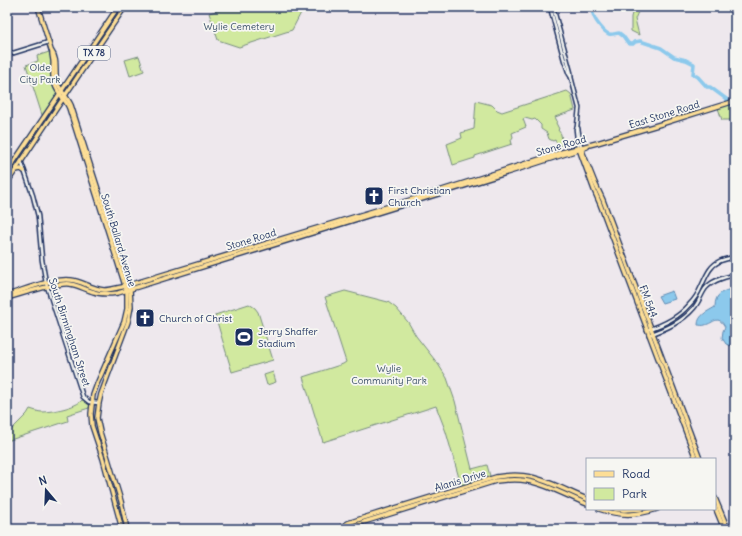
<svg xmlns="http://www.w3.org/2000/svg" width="742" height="536" font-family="Delius,sans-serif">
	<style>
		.green { fill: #d1e99f; stroke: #768c7e }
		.water { fill: #8cc9ec; stroke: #5f8bb3 }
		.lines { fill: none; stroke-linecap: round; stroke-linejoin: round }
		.river { stroke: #8cc9ec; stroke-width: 3.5 }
		.minor-casing { stroke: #1b2f5e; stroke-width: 5.5 }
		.major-casing { stroke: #1b2f5e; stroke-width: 6 }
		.minor { stroke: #f6f6f2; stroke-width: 2.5 }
		.major { stroke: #fdde96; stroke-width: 3.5 }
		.labels { text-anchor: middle; stroke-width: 3.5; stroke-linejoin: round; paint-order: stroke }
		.shield { fill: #f6f6f2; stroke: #5d6b8a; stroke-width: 1 }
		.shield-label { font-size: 9px; font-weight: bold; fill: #1b2f5e }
		.park-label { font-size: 10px; fill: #3f546b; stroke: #f6f6f2 }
		.street-label { font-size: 10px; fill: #1b2f5e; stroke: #f6f6f2 }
		.poi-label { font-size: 10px; fill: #1b2f5e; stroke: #f6f6f2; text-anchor: start }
	</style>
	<rect width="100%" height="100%" fill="#eee8ed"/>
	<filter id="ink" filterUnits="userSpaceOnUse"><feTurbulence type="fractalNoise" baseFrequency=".025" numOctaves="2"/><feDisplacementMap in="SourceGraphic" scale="8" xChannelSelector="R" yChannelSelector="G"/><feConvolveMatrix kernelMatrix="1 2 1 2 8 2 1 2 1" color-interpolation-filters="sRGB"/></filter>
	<g filter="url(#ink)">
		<g class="green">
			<path d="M230 7H304L292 30 239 47 218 40 209 13Z"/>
			<path d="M634 7H640L635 19 639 35 631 31V17Z"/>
			<path d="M49 52 52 62V82L57 94 56 97 44 115H42L26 65 38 61 37 56Z"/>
			<path d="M139 56 144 71 130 76 125 60Z"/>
			<path d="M567 91 571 94 575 110 555 117 557 121 556 123 559 129 558 130 561 134V135L562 139 561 140 562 145 560 146 557 144 555 140 553 141 549 139 547 133 541 129V125L535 119 532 120 525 118 523 119 526 127 512 133 513 137 511 140 512 144 475 156V158L453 165 447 144 462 138 461 133 474 129 476 101 492 105 497 110 502 112Z"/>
			<path d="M735 102V125L730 120H722L718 108Z"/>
			<path d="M345 291 388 302 396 308 408 322 416 336 438 364 447 378 455 401 472 469 487 465 490 476 461 485 446 432 436 406 323 442 303 377 343 364 346 362 325 297Z"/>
			<path d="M249 304 255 308 258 312 273 360 232 372 215 315Z"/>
			<path d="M273 372 276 382 267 385 264 375Z"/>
			<path d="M82 400 89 404 90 406 89 408 67 415 68 421 7 441V434L27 414 30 409C34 410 38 412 42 412 52 412 77 407 82 400Z"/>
		</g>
		<g class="water">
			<path d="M735 288V334L732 346 726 344 722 338 723 331 725 327C718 314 714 323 705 325 703 326 700 325 698 325 698 315 707 312 715 307 715 293 723 291 735 288Z"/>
			<path d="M672 291 675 299 662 303 658 296Z"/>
		</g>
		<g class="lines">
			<g class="river">
				<path d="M591 7C593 11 592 13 594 16 595 21 605 33 609 34 612 35 616 33 619 33L623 36 628 43 630 44H633L635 42 640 41 661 48 674 57 686 60 694 64 693 74 698 77 707 87H710L729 101"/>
				<path d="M731 104 735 108"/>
			</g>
			<defs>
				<g id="minor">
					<path d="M550 7 564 60 569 74 571 77 579 108 577 127 576 129 578 147"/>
					<path d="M553 7 571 73V77"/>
					<path d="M7 55 49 42"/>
					<path d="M578 128 581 147"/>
					<path d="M21 161 33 196 38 216 42 260 46 283 83 397 89 402 99 403"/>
					<path d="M647 330C663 325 678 318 689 305 694 300 698 294 701 287 706 277 709 266 720 261 725 259 730 258 735 257"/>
					<path d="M649 335C666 329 682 322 694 308 699 302 701 295 705 289 712 280 724 277 735 275"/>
				</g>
				<g id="major">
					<path d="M38 7 51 50C59 61 54 70 57 82 60 90 67 97 71 105L130 289 131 307 128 322 101 394 99 403 97 418 100 432 121 501 127 529"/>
					<path d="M52 53C52 57 54 61 53 66 53 73 52 79 55 85 58 94 65 99 69 108L127 292V309L124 322 97 384 93 395 91 414 92 426 103 459 122 529"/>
					<path d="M581 148 595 183 603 200 700 459"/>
					<path d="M579 149 594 190 600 204 696 459"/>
					<path d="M16 170 21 169 24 171"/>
					<path d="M7 172 118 7"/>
					<path d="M7 183C46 124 85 65 125 7"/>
					<path d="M7 295C27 289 50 278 71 280 82 281 92 289 104 290 110 290 116 288 122 287L423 196 562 152 597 143 661 124 735 101"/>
					<path d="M7 298C22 294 56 282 70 284 78 285 86 290 94 292 101 295 110 294 118 293L519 169 587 147"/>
					<path d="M715 498 728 529"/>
					<path d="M715 507 724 529"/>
					<path d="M599 509C620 516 636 516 657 509"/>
					<path d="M615 509 624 510 641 509"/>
					<path d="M338 529 348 523 363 518 496 477C507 475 519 474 531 477 550 481 569 492 587 499"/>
					<path d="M347 529 364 522 496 481C504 480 513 479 521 480 543 482 567 496 587 504"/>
				</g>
			</defs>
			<use href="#minor" class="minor-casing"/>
			<use href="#major" class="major-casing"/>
			<use href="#minor" class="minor"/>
			<use href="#major" class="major"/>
		</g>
	</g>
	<defs>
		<symbol id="church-square" viewBox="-11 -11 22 22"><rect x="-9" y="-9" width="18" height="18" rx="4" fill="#1b2f5e" stroke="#f6f6f2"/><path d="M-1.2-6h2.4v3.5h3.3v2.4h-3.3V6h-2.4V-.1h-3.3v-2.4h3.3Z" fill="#fff"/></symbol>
		<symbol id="stadium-square" viewBox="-11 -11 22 22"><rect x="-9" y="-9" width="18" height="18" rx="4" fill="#1b2f5e" stroke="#f6f6f2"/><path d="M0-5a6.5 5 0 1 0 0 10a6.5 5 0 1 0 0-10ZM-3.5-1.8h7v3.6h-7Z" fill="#fff"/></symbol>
	</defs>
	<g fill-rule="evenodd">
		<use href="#church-square" x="363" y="185" width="22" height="22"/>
		<use href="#church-square" x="134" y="307" width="22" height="22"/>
		<use href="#stadium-square" x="233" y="326" width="22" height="22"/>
	</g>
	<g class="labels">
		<rect class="shield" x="78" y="46" width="32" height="14" rx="3"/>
		<g class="shield-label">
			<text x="94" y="56">TX 78</text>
		</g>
		<g class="park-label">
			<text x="239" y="30">Wylie Cemetery</text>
			<text x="40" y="71">Olde<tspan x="40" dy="12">City Park</tspan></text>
			<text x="389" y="372">Wylie<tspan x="389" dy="12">Community Park</tspan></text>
		</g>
		<g class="street-label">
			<text transform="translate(664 114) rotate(-17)" y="4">East Stone Road</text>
			<text transform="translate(561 145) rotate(-16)" y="4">Stone Road</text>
			<text transform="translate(251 239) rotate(-17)" y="4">Stone Road</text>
			<text transform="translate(119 240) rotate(73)" y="4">South Ballard Avenue</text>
			<text transform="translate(649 301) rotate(69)" y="4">FM 544</text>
			<text transform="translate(70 332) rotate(72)" y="4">South Birmingham Street</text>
			<text transform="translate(460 480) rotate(-17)" y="4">Alanis Drive</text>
		</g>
		<g class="poi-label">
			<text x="388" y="194">First Christian<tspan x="388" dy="12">Church</tspan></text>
			<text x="159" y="322">Church of Christ</text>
			<text x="258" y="335">Jerry Shaffer<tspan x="258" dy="12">Stadium</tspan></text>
		</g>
	</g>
	<rect width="742" height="536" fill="none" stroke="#f6f6f2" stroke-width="24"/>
	<rect x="12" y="12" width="718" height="512" fill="none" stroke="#1b2f5e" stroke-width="1.5" filter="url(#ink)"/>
	<rect x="586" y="458" width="130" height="52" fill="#f6f6f2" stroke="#9ea6b7"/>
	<rect x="594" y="471" width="20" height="6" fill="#fdde96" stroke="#9ea6b7"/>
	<text x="622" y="478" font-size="12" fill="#1b2f5e">Road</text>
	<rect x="594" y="488" width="20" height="12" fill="#d1e99f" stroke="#9ea6b7"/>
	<text x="622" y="498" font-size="12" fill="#1b2f5e">Park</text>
	<g transform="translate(46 490) rotate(341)" stroke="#f6f6f2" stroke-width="3" paint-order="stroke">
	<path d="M0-3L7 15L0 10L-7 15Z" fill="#1b2f5e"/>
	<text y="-6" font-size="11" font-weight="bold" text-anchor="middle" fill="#1b2f5e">N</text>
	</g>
</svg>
